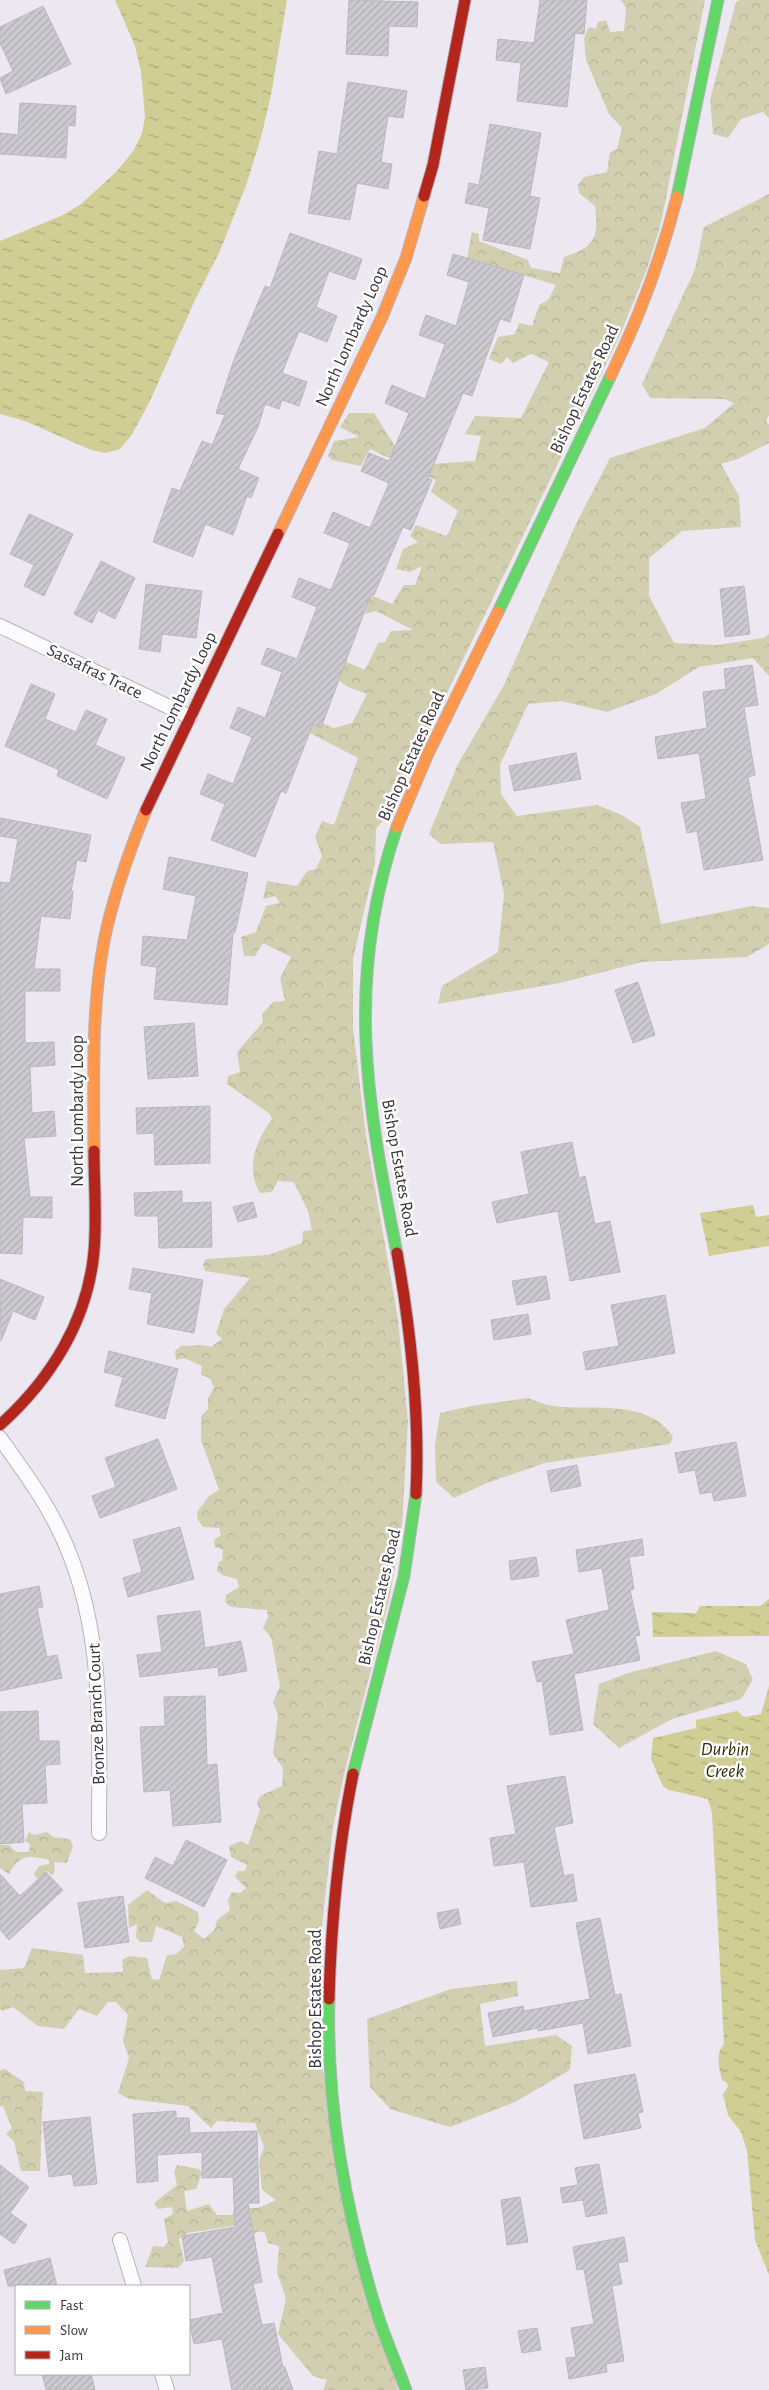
<svg xmlns="http://www.w3.org/2000/svg" width="769" height="2390" font-family="'Alegreya Sans',sans-serif">
	<style>
		.forest { fill: url(#forest-crowns) }
		.water { fill: url(#water-ripples) }
		.building { fill: url(#building-hatch); stroke: #bbb7be }
		.lines { fill: none; stroke-linecap: round; stroke-linejoin: round }
		.street-casing { stroke: #b9b4bc; stroke-width: 16 }
		.fast-casing { stroke: #b9b4bc; stroke-width: 13 }
		.slow-casing { stroke: #b9b4bc; stroke-width: 13 }
		.jam-casing { stroke: #b9b4bc; stroke-width: 13 }
		.street { stroke: #fcfbfd; stroke-width: 14 }
		.fast { stroke: #63d668; stroke-width: 11 }
		.slow { stroke: #ff974d; stroke-width: 11 }
		.jam { stroke: #b3261e; stroke-width: 11 }
		.labels { text-anchor: middle; stroke-width: 5; stroke-linejoin: round; paint-order: stroke }
		.street-label { font-size: 18px; fill: #38343b; stroke: #fff }
		.water-label { font-size: 19px; font-style: italic; fill: #2e2d06; stroke: #fff }
	</style>
	<defs>
		<pattern id="forest-crowns" width="20" height="18" patternUnits="userSpaceOnUse" patternTransform="scale(1.25)"><rect width="20" height="18" fill="#d2cfb1"/><path d="M2 6a3 3 0 1 1 6 0M12 15a3 3 0 1 1 6 0" fill="none" stroke="#b5b299"/></pattern>
		<pattern id="water-ripples" width="26" height="14" patternUnits="userSpaceOnUse" patternTransform="scale(1.25)"><rect width="26" height="14" fill="#d1ce95"/><path d="M2 4q2-2 4 0t4 0M15 11q2-2 4 0t4 0" fill="none" stroke="#aba87b"/></pattern>
		<pattern id="building-hatch" width="6" height="6" patternUnits="userSpaceOnUse" patternTransform="scale(1.25)"><rect width="6" height="6" fill="#cdc9d0"/><path d="M-1 1l2-2M0 6l6-6M5 7l2-2" fill="none" stroke="#b1adb4"/></pattern>
	</defs>
	<rect width="100%" height="100%" fill="#ede7f1"/>
	<g class="forest">
		<path d="M621 0H705L661 223 648 266 620 335 388 815 376 829 375 864 353 959V1028L366 1136 398 1319 408 1421 402 1525 389 1601 346 1766 333 1827 319 1953 321 2062 398 2390H323L327 2380 313 2376 278 2334 286 2299 277 2272 279 2246 268 2243 265 2233 259 2231 254 2234 251 2223 187 2233 179 2239 184 2261 178 2268 145 2267 153 2246 164 2247 168 2242 164 2219 173 2214 172 2207 158 2209 154 2203 177 2185 174 2172 177 2165 199 2169 202 2173 196 2189 184 2191 187 2211 209 2204 217 2215H232L235 2208H258L276 2200 262 2190 259 2161 264 2147 255 2123 217 2121 211 2128 188 2106 129 2099 118 2093 129 2058 123 2041 128 2015 116 2002H108L97 2016 79 2009 64 2029 38 2026 13 2007 2 2011 0 2009V1970L24 1968 32 1948 83 1955 85 1973 123 1972 122 1960 129 1956 147 1958 152 1979 159 1980 167 1955 176 1954 184 1947 182 1937 156 1926 152 1942H140L136 1937 137 1924 129 1928 128 1905 147 1890 165 1903 176 1901 198 1912 199 1921 194 1931 204 1939 215 1929 217 1920 230 1910 228 1900 232 1892 240 1893 246 1888 235 1877 238 1871H245L247 1865 231 1857 229 1846 241 1841 248 1845 260 1810 257 1803 260 1796 282 1786 283 1768 273 1754 278 1715 273 1702 280 1686 271 1637 263 1628 268 1617 267 1610 231 1607 225 1602 226 1595 239 1587 237 1579 222 1575 217 1571 219 1562 222 1561 223 1550 215 1547 214 1540 221 1535 219 1528 203 1527 198 1520 197 1512 209 1496 219 1490 201 1440V1416L208 1409V1399L214 1387 210 1378 201 1375 202 1366 184 1358 176 1360 175 1351 182 1345C191 1348 198 1342 211 1347L222 1339 216 1333 224 1309 250 1278 205 1271 203 1264 206 1259 268 1255 302 1243 303 1231 312 1230 308 1211 294 1182 278 1181 272 1192 260 1193C245 1167 256 1141 272 1119L270 1114 227 1084 228 1076 240 1072 237 1052 263 1022 262 1014 273 1002 285 1001 280 978 291 957 263 943 255 956H244L241 937 256 932 266 906 280 903 275 896 263 899 267 881 297 886 307 871 316 869 322 856 315 837 322 821 334 825 358 758 304 730 317 721 334 728 352 723 367 694 348 687 310 661 327 653 365 670 378 643 385 642 391 631 413 630 376 611 365 614 367 606 360 600 364 592 392 604 404 585H415L422 566 410 572 396 569 403 549 418 542 410 536 416 525 447 536 458 511 431 492 436 480 370 449 361 466 332 460 328 456 334 441 359 437 340 427 349 413H374L395 446 432 464 475 461 481 436 465 434 475 416 521 418 549 362 531 354 513 363 507 357 501 364 489 359 498 337 515 334 519 323 532 326 539 305 548 300 556 285 467 258 472 232 479 234V241L528 260 531 268 560 273 564 257C595 247 599 238 595 206L579 193 578 185 584 177 607 172 610 152 617 149 622 128 609 114 586 60 584 38 589 27 596 29 598 22 606 20 610 32 624 31 626 8Z"/>
		<path d="M740 0H769V118L763 112 741 119 728 138 713 134 710 100 736 2Z"/>
		<path d="M769 194V415L766 421 769 425V443L738 459 721 464 739 496 741 527 682 531 649 558V596L674 643 718 645 763 638 769 634V676L753 658 699 667 656 694 607 712 561 701 528 704 500 765 501 794 517 816 597 805 622 815 640 827 661 924 752 906 769 908V944L747 957 642 962 560 983 438 1004 442 986 498 952 504 894 493 842 441 844 429 834 458 764 504 685 576 524 610 458 705 428 734 403 723 399 650 398 642 384 695 269 704 227Z"/>
		<path d="M528 1398C536 1401 545 1405 554 1406 591 1411 649 1398 673 1437L670 1444 545 1463 487 1483 454 1498 436 1482 435 1445 440 1413 471 1406Z"/>
		<path d="M716 1651 746 1664 753 1680 741 1699 672 1719 619 1748 593 1724 599 1684 628 1673Z"/>
		<path d="M29 1832 34 1835 47 1832 53 1837 70 1839 73 1846 67 1863 54 1862 55 1870 52 1875 47 1871 38 1879 34 1874 39 1866 49 1864V1860C28 1855 20 1854 9 1874L0 1868V1845H9L16 1852H29L30 1844 25 1841Z"/>
		<path d="M517 1981 518 1996 480 2004 485 2046 556 2035 572 2046 570 2070 515 2102 450 2127 390 2109 370 2087 367 2019 451 1989Z"/>
		<path d="M5 2069 24 2082 25 2091 43 2092 40 2171H21L14 2141 6 2134 12 2128 3 2106H0V2070Z"/>
	</g>
	<g class="water">
		<path d="M115 0H287L271 95 261 137 247 183 219 253 195 300 149 403 131 436 120 449 106 453 91 450 25 421 0 414V241L63 215 81 204 117 171 134 150 142 133 145 117 141 71 135 46Z"/>
		<path d="M753 1205 756 1217 769 1215V1246L709 1256 700 1213Z"/>
		<path d="M769 1599V1636L653 1637 652 1612 696 1613 700 1606H760Z"/>
		<path d="M769 1686V2275L755 2240 747 2151 741 2132 728 2115 723 2094 728 2087 727 2083 722 2080C719 2068 715 2054 724 2044L712 1813 708 1799 669 1790 663 1786 651 1759 653 1738 696 1728V1720L737 1711 744 1717 761 1714Z"/>
	</g>
	<g class="building">
		<path d="M349 0 418 2 417 27 389 26 388 56 346 54Z"/>
		<path d="M540 0H587L584 34 575 33 567 107 517 101 521 63 496 60 498 39 534 43Z"/>
		<path d="M43 6 71 64 6 94 0 78 13 71 0 43V27Z"/>
		<path d="M348 82 407 91 403 118 388 116 381 162 392 164 388 189 357 183 350 220 308 213 319 151 337 154Z"/>
		<path d="M20 103 76 106 75 126 68 125 66 158 0 154V133L18 135Z"/>
		<path d="M490 124 541 133 530 196 540 198 530 249 483 240 489 208 465 203 469 183 479 185Z"/>
		<path d="M290 233 362 259 355 280 329 271 316 307 337 316 327 342 299 331 282 373 307 382 299 406 282 400 279 409 265 404 258 427 238 469 259 478 251 498 247 496 233 535 205 524 193 557 153 542 172 488 180 491 202 441 212 445 225 415 216 413 235 357 265 286 270 288Z"/>
		<path d="M453 254 524 275 510 322 500 319 472 396 463 393 428 478 432 480 411 530 403 527 374 595 371 594 321 728 313 724 286 793 281 791 255 857 211 840 225 804 200 794 208 774 233 784 252 737 230 728 238 707 265 718 282 672 261 664 267 648 297 659 317 607 292 597 299 578 331 590 350 543 324 533 333 512 370 528 389 483 361 471 369 453 389 461 409 413 385 403 392 385 425 399 445 344 419 335 426 315 456 326 469 282 447 275Z"/>
		<path d="M29 514 73 534 44 596 24 586 34 565 10 554Z"/>
		<path d="M101 561 135 578 115 619 98 610 92 623 74 614Z"/>
		<path d="M146 584 202 591 196 638 162 634 160 652 139 649Z"/>
		<path d="M744 586 750 634 725 637 720 589Z"/>
		<path d="M752 665 758 705 744 707 755 775 748 777 763 860 704 870 697 831 687 833 681 803 706 799 699 753 658 759 655 737 707 728 703 692 726 689 724 669Z"/>
		<path d="M31 684 55 694 45 719 76 732 86 710 107 719 95 745 125 758 107 799 57 776 59 770 5 746Z"/>
		<path d="M576 753 581 779 514 791 509 766Z"/>
		<path d="M0 818 91 835 86 862 77 860 71 891H73L70 919 41 916 34 969H60V991H25V1043L54 1042 55 1065 30 1067 32 1113 54 1111 56 1136 24 1138 30 1197H52V1218L23 1217 22 1254 0 1253V882L10 883 18 839 0 836Z"/>
		<path d="M169 857 248 873 235 933H233L227 1005 154 999 157 967 141 965 143 936 187 940 196 896 163 889Z"/>
		<path d="M638 982 655 1035 633 1043 615 990Z"/>
		<path d="M194 1023 198 1076 148 1079 144 1027Z"/>
		<path d="M210 1106V1163L155 1165 154 1133 137 1134 136 1108Z"/>
		<path d="M572 1142 579 1178 585 1176 595 1224 610 1221 620 1272 570 1281 558 1211 497 1223 492 1202 529 1194 521 1152Z"/>
		<path d="M182 1191V1203L211 1202 212 1247 159 1248 158 1216H135L134 1193Z"/>
		<path d="M253 1202 257 1217 238 1222 233 1207Z"/>
		<path d="M133 1268 203 1280 194 1333 147 1324 152 1293 129 1289Z"/>
		<path d="M546 1276 550 1299 517 1305 512 1281Z"/>
		<path d="M0 1279 44 1297 35 1320 13 1311 1 1341Z"/>
		<path d="M665 1295 675 1353 586 1370 583 1352 619 1346 611 1305Z"/>
		<path d="M528 1314 531 1334 494 1340 491 1320Z"/>
		<path d="M109 1351 178 1369 165 1419 115 1406 123 1377 104 1372Z"/>
		<path d="M158 1439 177 1489 100 1518 92 1496 116 1487 105 1458Z"/>
		<path d="M736 1442 746 1496 714 1501 712 1492 700 1494 695 1470 679 1473 675 1453Z"/>
		<path d="M577 1465 581 1486 551 1492 547 1471Z"/>
		<path d="M180 1527 194 1579 128 1597 123 1578 142 1572 133 1540Z"/>
		<path d="M642 1539 644 1555 629 1557 634 1589 630 1590 640 1635 635 1636 640 1660 574 1674 583 1730 550 1735 542 1681 537 1682 532 1662 574 1654 566 1620 609 1610 602 1568 579 1572 576 1550Z"/>
		<path d="M536 1557 539 1576 511 1580 509 1561Z"/>
		<path d="M39 1586 43 1607 37 1608 47 1657 57 1655 62 1678 0 1691V1594Z"/>
		<path d="M200 1611 205 1648 241 1641 247 1671 219 1676 218 1667 140 1677 137 1655 162 1652 157 1616Z"/>
		<path d="M205 1696 207 1765 217 1764 221 1822 173 1826 170 1790 144 1792 140 1727 165 1726 164 1697Z"/>
		<path d="M38 1711 39 1741H59L60 1764 45 1765 47 1803 22 1804 24 1842 0 1844V1712Z"/>
		<path d="M565 1776 573 1823 554 1827 564 1876 573 1874 577 1901 531 1907 524 1862 494 1866 490 1838 516 1834 507 1786Z"/>
		<path d="M186 1840 227 1860 204 1907 145 1878 155 1857 173 1866Z"/>
		<path d="M46 1872 63 1890 9 1940 0 1930V1874L20 1896Z"/>
		<path d="M123 1896 129 1942 85 1948 78 1903Z"/>
		<path d="M458 1909 461 1924 440 1929 437 1913Z"/>
		<path d="M600 1918 615 1995 621 1994 631 2046 588 2054 583 2023 538 2031V2028L493 2037 488 2013 523 2006 524 2011 590 1999 576 1923Z"/>
		<path d="M635 2074 643 2112 638 2113 641 2128 584 2139 574 2085Z"/>
		<path d="M176 2111V2118H189L190 2133 257 2131 259 2203H248L262 2282 253 2284 262 2325 274 2323 283 2367H285L293 2390H232L222 2339 194 2344 189 2320 223 2313 212 2257 186 2261 182 2236 235 2227 233 2177 202 2178V2152L157 2155 158 2181 137 2183 133 2114Z"/>
		<path d="M90 2117 97 2184 74 2186 72 2174 49 2177 43 2122Z"/>
		<path d="M599 2164 607 2213 586 2217 583 2200 563 2203 560 2188 578 2185 575 2168Z"/>
		<path d="M0 2165 29 2187 10 2213 27 2225 14 2244 0 2234Z"/>
		<path d="M520 2197 528 2242 507 2245 501 2200Z"/>
		<path d="M624 2237 628 2261 618 2263 622 2284 612 2286 624 2361 606 2364 607 2372 569 2379 566 2358 576 2357 571 2328 594 2324 584 2269 577 2270 573 2247Z"/>
		<path d="M50 2258 57 2286H8L4 2270Z"/>
		<path d="M537 2328 541 2350 522 2353 518 2331Z"/>
		<path d="M485 2367 488 2388 466 2390 463 2370Z"/>
		<path d="M42 2374H91L95 2390H46Z"/>
	</g>
	<g class="lines">
		<defs>
			<g id="street">
				<path d="M0 626 190 717"/>
				<path d="M0 1438C20 1466 40 1493 56 1524 106 1620 99 1728 99 1833"/>
				<path d="M120 2240 134 2286"/>
				<path d="M162 2374 167 2390"/>
			</g>
			<g id="fast">
				<path d="M677 197 718 0"/>
				<path d="M498 612 611 375"/>
				<path d="M397 1253C366 1100 345 979 397 827"/>
				<path d="M353 1774 404 1576 416 1494"/>
				<path d="M329 1999C326 2105 346 2214 378 2316 386 2341 397 2365 406 2390"/>
			</g>
			<g id="slow">
				<path d="M611 375C639 318 661 259 677 197"/>
				<path d="M278 534 382 317 406 258 424 196"/>
				<path d="M397 827 427 756 498 612"/>
				<path d="M94 1151C94 1081 91 1010 104 941 113 896 129 852 146 810"/>
			</g>
			<g id="jam">
				<path d="M424 196 433 165 465 0"/>
				<path d="M146 810 278 534"/>
				<path d="M397 1253C411 1332 420 1412 416 1494"/>
				<path d="M0 1425C51 1379 88 1320 94 1251 97 1218 94 1184 94 1151"/>
				<path d="M329 1999C331 1923 338 1848 353 1774"/>
			</g>
		</defs>
		<use href="#street" class="street-casing"/>
		<use href="#fast" class="fast-casing"/>
		<use href="#slow" class="slow-casing"/>
		<use href="#jam" class="jam-casing"/>
		<use href="#street" class="street"/>
		<use href="#fast" class="fast"/>
		<use href="#slow" class="slow"/>
		<use href="#jam" class="jam"/>
	</g>
	<g class="labels">
		<g class="street-label">
			<text transform="translate(351 336) rotate(-66)" y="6">North Lombardy Loop</text>
			<text transform="translate(584 389) rotate(-65)" y="6">Bishop Estates Road</text>
			<text transform="translate(95 671) rotate(26)" y="6">Sassafras Trace</text>
			<text transform="translate(178 701) rotate(-64)" y="6">North Lombardy Loop</text>
			<text transform="translate(411 756) rotate(-66)" y="6">Bishop Estates Road</text>
			<text transform="translate(77 1111) rotate(-90)" y="6">North Lombardy Loop</text>
			<text transform="translate(400 1168) rotate(80)" y="6">Bishop Estates Road</text>
			<text transform="translate(379 1597) rotate(-77)" y="6">Bishop Estates Road</text>
			<text transform="translate(96 1714) rotate(-92)" y="6">Bronze Branch Court</text>
			<text transform="translate(315 1999) rotate(-90)" y="6">Bishop Estates Road</text>
		</g>
		<g class="water-label">
			<text x="725" y="1755">Durbin<tspan x="725" dy="22">Creek</tspan></text>
		</g>
	</g>
	<rect x="15" y="2285" width="175" height="90" fill="#ffffff" stroke="#afaeb1"/>
	<rect x="25" y="2301" width="25" height="8" fill="#63d668" stroke="#afaeb1"/>
	<text x="60" y="2310" font-size="15" fill="#38343b">Fast</text>
	<rect x="25" y="2326" width="25" height="8" fill="#ff974d" stroke="#afaeb1"/>
	<text x="60" y="2335" font-size="15" fill="#38343b">Slow</text>
	<rect x="25" y="2351" width="25" height="8" fill="#b3261e" stroke="#afaeb1"/>
	<text x="60" y="2360" font-size="15" fill="#38343b">Jam</text>
</svg>
